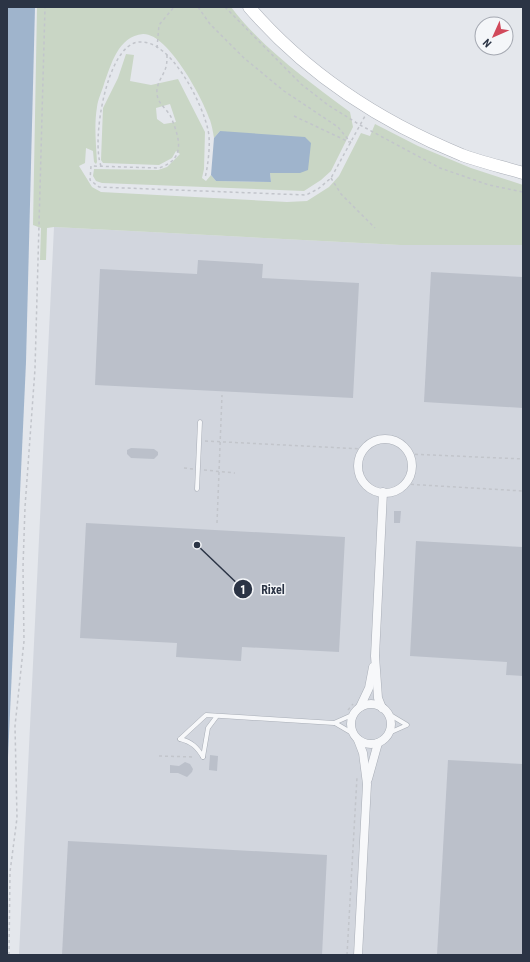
<svg xmlns="http://www.w3.org/2000/svg" width="530" height="962" font-family="'Roboto Condensed',sans-serif">
	<style>
		.built { fill: #d2d6de }
		.green { fill: #c9d6c5; fill-rule: evenodd }
		.water { fill: #9fb4cc }
		.building { fill: #bbc0ca }
		.lines { fill: none; stroke-linecap: round; stroke-linejoin: round }
		.lane-casing { stroke: #a9aeb7; stroke-width: 5 }
		.street-casing { stroke: #a9aeb7; stroke-width: 9 }
		.secondary-casing { stroke: #a9aeb7; stroke-width: 13 }
		.path { stroke: #c2c5cb; stroke-width: 1.5; stroke-dasharray: 3 3; stroke-linecap: butt }
		.lane { stroke: #f7f8fa; stroke-width: 4 }
		.street { stroke: #f7f8fa; stroke-width: 8 }
		.secondary { stroke: #fff; stroke-width: 12 }
		.leader { fill: none; stroke: #2b3445; stroke-width: 1.5 }
		.callout-dot { fill: #2b3445; stroke: #f4f6f9; stroke-width: 1.5 }
		.mark-label { font-size: 12px; text-anchor: middle; font-weight: bold; fill: #fff }
		.callout-label { font-size: 12px; text-anchor: middle; font-weight: bold; fill: #2b3445; stroke: #f4f6f9; stroke-width: 3; stroke-linejoin: round; paint-order: stroke }
	</style>
	<rect width="100%" height="100%" fill="#e4e7ec"/>
	<path class="built" d="M54 227 400 245H523V955H19Z"/>
	<path class="green" d="M37 7H231C263 49 308 81 350 112L353 127 331 171 321 180 304 191 102 183 96 181 93 176 94 169 158 170 167 167 180 154 176 151 172 158 159 165 103 163 101 160 103 108 118 78 126 54 134 55 130 81 151 85 178 79 205 132 204 169 202 178 206 181 211 175 216 181 271 182 270 173H300L220 131 214 138C213 132 212 126 210 120 203 99 168 33 143 34 118 36 111 65 104 84 102 91 98 99 97 107 94 125 96 144 97 162L96 164 94 162 93 151 86 148 85 163 79 166 92 187 101 192 287 202 307 201 329 187 339 176 361 133 370 136 375 124 418 146 471 168 523 185V245H400L54 227 47 228 46 260H40L41 228 33 225ZM170 104 176 122 164 124 157 119 156 108Z"/>
	<g class="water">
		<path d="M7 7H35L26 362 7 779Z"/>
		<path d="M220 131 305 137 311 143 308 170 300 173H270L271 182 216 181 211 175 214 138Z"/>
	</g>
	<g class="building">
		<path d="M198 260 263 264 262 278 359 283 353 398 95 385 100 269 197 274Z"/>
		<path d="M431 272 523 277V408L424 402Z"/>
		<path d="M131 448 154 449 158 452V455L154 459 131 458 127 454V450Z"/>
		<path d="M394 511H401L400 523H394Z"/>
		<path d="M86 523 345 537 339 652 242 647 241 661 176 657 177 643 80 638Z"/>
		<path d="M416 541 523 547V676L506 675 507 662 410 656Z"/>
		<path d="M210 755 218 756 217 771 209 770Z"/>
		<path d="M448 760 523 764V955H437Z"/>
		<path d="M185 762 190 764 193 769 192 772 187 777 178 773H170V765L179 766Z"/>
		<path d="M68 841 327 855 322 955H62Z"/>
	</g>
	<g class="lines">
		<defs>
			<g id="lane">
				<path d="M197 489 200 422"/>
				<path d="M387 713 407 725 389 733"/>
				<path d="M335 723 352 733"/>
				<path d="M180 739 206 715 334 723 352 715"/>
				<path d="M180 739C192 742 197 747 203 757"/>
				<path d="M203 757 208 728 217 716"/>
			</g>
			<g id="street">
				<circle cx="385" cy="466" r="27"/>
				<circle cx="371" cy="724" r="20"/>
				<path d="M360 707 369 688 373 667"/>
				<path d="M382 708 378 698 375 656 383 492"/>
				<path d="M358 740 363 753 367 784 358 955"/>
				<path d="M368 779 378 743"/>
			</g>
			<path id="secondary" d="M249 7C306 73 381 122 462 155 481 162 503 167 523 173"/>
		</defs>
		<use href="#lane" class="lane-casing"/>
		<use href="#street" class="street-casing"/>
		<use href="#secondary" class="secondary-casing"/>
		<g class="path">
			<path d="M198 7 210 24 244 58 284 91 338 127 351 143"/>
			<path d="M225 7 301 84 328 105 360 125 440 168 489 185 523 192"/>
			<path d="M157 48 159 25 174 7"/>
			<path d="M167 55C167 60 167 65 165 70 162 77 156 85 157 93 157 103 167 109 171 117 179 137 187 159 159 168L91 166 90 180 99 187 306 195 318 189 331 178 365 116"/>
			<path d="M294 116 349 142"/>
			<path d="M101 166C91 140 107 44 139 42 171 39 203 105 208 130 211 142 208 166 205 178"/>
			<path d="M331 178 341 194 375 228"/>
			<path d="M205 441 363 449"/>
			<path d="M409 454 523 459"/>
			<path d="M184 468 193 469"/>
			<path d="M204 470 235 473"/>
			<path d="M405 484 523 491"/>
			<path d="M217 523 222 395"/>
			<path d="M348 710 353 704"/>
			<path d="M159 756 195 757"/>
			<path d="M9 955 10 872 17 818 15 726 24 641 23 567 25 507 35 369 45 7"/>
			<path d="M347 955 357 777"/>
		</g>
		<use href="#lane" class="lane"/>
		<use href="#street" class="street"/>
		<use href="#secondary" class="secondary"/>
	</g>
	<path class="leader" d="M197 545L243 589"/>
	<g class="callout-dot">
		<circle cx="197" cy="545" r="4"/>
		<circle cx="243" cy="589" r="10"/>
	</g>
	<g class="mark-label">
		<text x="243" y="594">1</text>
	</g>
	<g class="callout-label">
		<text x="273" y="594">Rixel</text>
	</g>
	<rect width="530" height="962" fill="none" stroke="#2b3445" stroke-width="16"/>
	<g transform="translate(494 36) rotate(225)"><circle r="19" fill="#f4f6f9" stroke="#a4a8b1"/>
	<path d="M0-3L7 15L0 10L-7 15Z" fill="#d1495b"/>
	<text y="-6" font-size="11" font-weight="bold" text-anchor="middle" fill="#2b3445">N</text>
	</g>
</svg>
